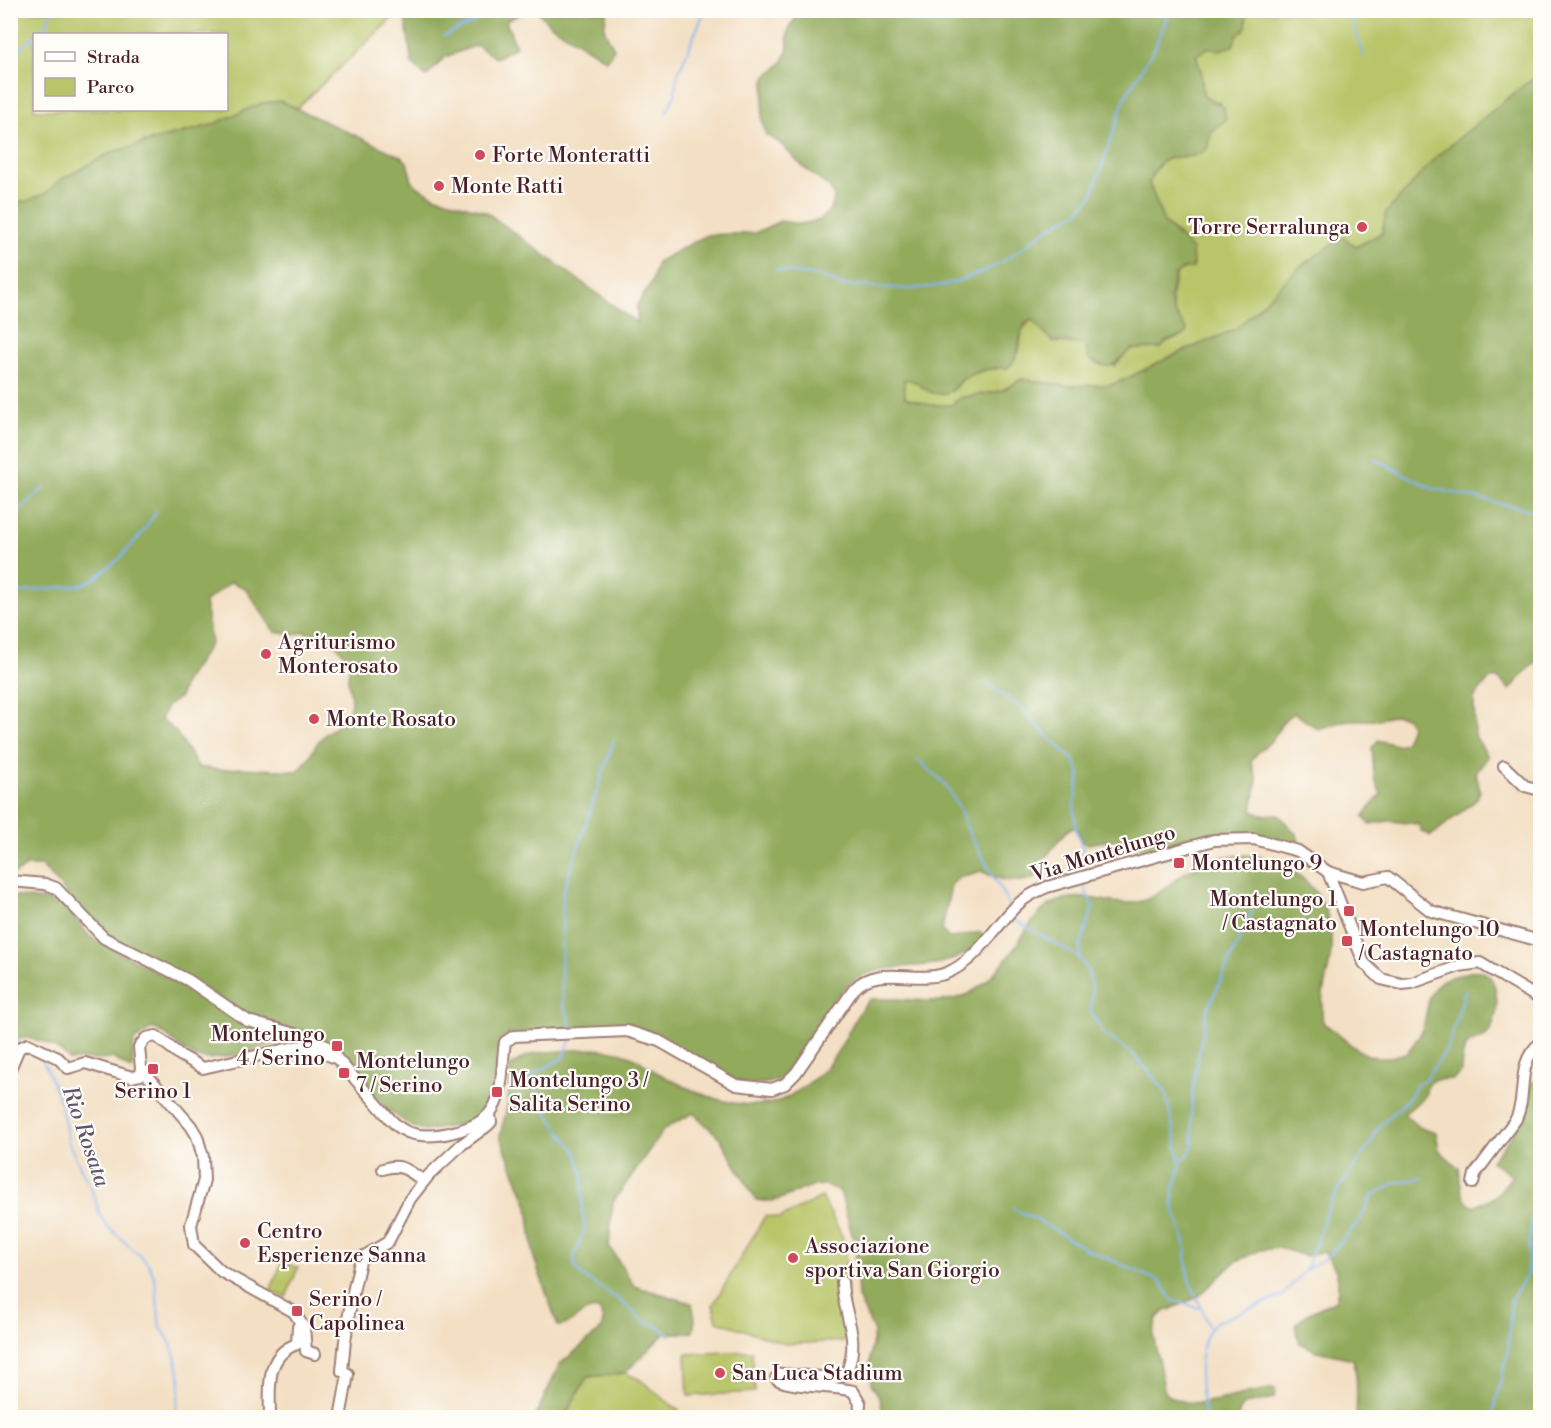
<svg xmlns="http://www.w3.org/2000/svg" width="1551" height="1428" font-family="'Libre Bodoni',serif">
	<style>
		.green { fill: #b8c568; stroke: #81724a; stroke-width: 1.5; fill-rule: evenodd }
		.forest { fill: #92aa5c; stroke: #6e6444; stroke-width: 1.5; fill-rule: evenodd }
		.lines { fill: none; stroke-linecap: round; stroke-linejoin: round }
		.stream { stroke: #84b6f1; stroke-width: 2 }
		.minor-casing { stroke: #9e7f77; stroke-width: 14 }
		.minor { stroke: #fff; stroke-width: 10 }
		.poi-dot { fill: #d1495b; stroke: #fdfcf7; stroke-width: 2 }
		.labels { text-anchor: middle; stroke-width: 4.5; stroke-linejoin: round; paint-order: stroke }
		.poi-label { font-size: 21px; fill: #4a1f2b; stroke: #fdfcf7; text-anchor: start }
		.street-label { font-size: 21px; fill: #4a1f2b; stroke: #fdfcf7 }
		.water-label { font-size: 22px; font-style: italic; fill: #5e5470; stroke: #fdfcf7 }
	</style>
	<rect width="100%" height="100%" fill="#fdfcf7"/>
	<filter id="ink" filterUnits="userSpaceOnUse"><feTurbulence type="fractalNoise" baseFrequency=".0167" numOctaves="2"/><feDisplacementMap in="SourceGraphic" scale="12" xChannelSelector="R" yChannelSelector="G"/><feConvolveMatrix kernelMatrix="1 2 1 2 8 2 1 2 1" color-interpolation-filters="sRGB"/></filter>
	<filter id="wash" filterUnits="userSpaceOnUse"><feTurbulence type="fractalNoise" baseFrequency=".008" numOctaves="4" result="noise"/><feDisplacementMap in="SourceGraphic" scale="24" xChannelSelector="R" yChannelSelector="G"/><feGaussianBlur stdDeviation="1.35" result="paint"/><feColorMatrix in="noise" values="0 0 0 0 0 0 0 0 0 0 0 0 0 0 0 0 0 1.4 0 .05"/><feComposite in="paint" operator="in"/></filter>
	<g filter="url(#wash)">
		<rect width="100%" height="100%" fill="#f3dfc3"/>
		<g class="green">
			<path d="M11 11H400L297 108 280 101 262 103 212 125 141 143 60 180 46 193 28 201 11 202ZM34 34H226V110H34Z"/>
			<path d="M1247 11H1540V75L1524 85 1437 156 1386 213 1382 233 1356 247 1343 238 1302 265 1237 329 1172 356 1126 379 1110 385 1067 386 1022 379 1001 391 959 398 953 405H931L905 399 904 379 909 378 951 392 965 377 988 369H997L1019 352 1022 330 1032 319 1052 341 1085 345 1114 366 1131 349 1161 348 1167 341 1185 335C1185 316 1168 319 1173 288 1175 273 1178 270 1193 267L1179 235 1164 223 1149 183C1166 140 1182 168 1207 149L1211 131 1218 124 1220 103 1203 96 1201 72 1196 54 1244 31Z"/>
			<path d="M822 1197 843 1238 847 1275 846 1341 786 1344 717 1321 713 1305 765 1216 780 1218Z"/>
			<path d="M282 1262 298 1268 286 1297 270 1291Z"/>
			<path d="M752 1351 755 1392 688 1396 686 1354Z"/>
			<path d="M625 1373 639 1379 679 1411 673 1417 564 1418 587 1377Z"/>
		</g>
		<g class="forest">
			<path d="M404 11V10L527 11 506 21 516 47 495 58 477 45 445 57 426 77 412 64Z"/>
			<path d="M537 11H607L604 28 614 49 606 60 549 24Z"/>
			<path d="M800 11H1247L1246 27 1236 37 1233 46 1219 50 1209 47 1196 55 1201 72 1203 96 1224 107 1226 120 1211 131 1207 149C1183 168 1166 140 1149 183L1164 223 1192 249 1193 268 1183 269 1175 275 1170 298 1173 311 1187 330 1185 335 1167 341 1161 348 1131 349C1112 365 1114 373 1089 359L1085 345 1052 341 1031 319C1014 328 1026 355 1006 369 997 365 974 372 965 378 956 382 954 393 942 394 926 396 917 377 904 380L905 398 931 405H952L959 398 1001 391 1022 379 1067 386 1110 385 1126 379 1172 356 1236 329 1302 265 1343 237 1356 247 1382 233 1386 213 1437 156 1524 85 1540 75V659L1528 669 1510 690 1498 678 1489 679 1474 698 1475 736 1488 757 1476 773 1480 791 1476 800 1431 836 1422 832 1418 824 1389 821 1370 824 1363 817 1381 794 1374 777 1372 748 1378 740 1396 745 1405 743 1411 726 1406 717 1396 715 1376 720H1347L1318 729 1294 713C1281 719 1279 732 1270 742 1262 750 1255 752 1251 762L1257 779 1252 811 1261 815 1278 814 1297 835 1301 849C1250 823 1199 840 1147 854L1131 837 1087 844 1082 842 1077 829 1072 827C1058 836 1054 852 1040 861L1037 876C1018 886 999 880 981 871L958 878 951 885 942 930 948 938H953L980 932 983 935C982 942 977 944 972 949 938 976 889 957 853 981 829 997 800 1052 782 1078 732 1101 693 1051 650 1032 621 1019 542 1032 508 1034L498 1043 495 1079 483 1113 475 1119 453 1126 425 1131 411 1126 387 1109 323 1041 304 1031 263 1023 104 935 42 866H27L11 876 10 202 28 201 46 193 60 180 112 152 212 125 262 103 280 101 400 156 407 162 412 181 418 187 434 196 486 212 637 323V305L652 282 657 262 707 235 755 233 780 221 800 224 820 220 827 213 833 205 834 196 829 187 804 168 779 142 766 135 762 119 765 77C776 69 787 61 788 46 788 39 786 33 790 27 793 20 798 18 800 11ZM231 582 245 588 275 632 294 635 304 632 326 637 341 650 350 667C344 682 354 694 350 708 346 726 328 728 319 741 311 752 309 762 297 771L240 768 221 770 198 767 176 732 161 719 167 706 180 697 184 683 211 643 205 602Z"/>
			<path d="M1226 856C1236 856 1249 854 1258 856 1310 871 1337 905 1330 960 1326 983 1319 1000 1323 1023 1342 1035 1356 1055 1379 1058 1387 1059 1397 1054 1406 1054 1411 1047 1418 1039 1422 1031 1428 1016 1425 997 1438 984 1443 978 1451 977 1458 975 1466 973 1478 968 1485 973 1499 981 1499 1011 1493 1024 1483 1052 1462 1025 1461 1072L1453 1079 1433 1080 1427 1087 1425 1096 1404 1114C1414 1124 1422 1131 1436 1132L1439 1150 1459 1168C1461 1184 1459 1198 1474 1207L1496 1196 1512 1176 1491 1161C1504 1145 1522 1126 1526 1104 1527 1100 1524 1094 1526 1090 1528 1083 1535 1081 1540 1079V1417H1356C1357 1400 1358 1375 1353 1359L1317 1351 1300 1343 1295 1325 1307 1314 1336 1300C1341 1279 1338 1268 1323 1251L1306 1256 1279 1248 1260 1250 1235 1262 1198 1297 1164 1312 1157 1318 1153 1334 1165 1394C1200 1416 1237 1390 1275 1389L1274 1398 1247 1404 1240 1409 1238 1417H884L880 1399 871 1383 869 1366 874 1332 858 1297 855 1245 840 1191C835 1189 828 1185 822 1185 797 1185 785 1206 756 1200L720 1138 693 1113 664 1129 613 1202 609 1246 634 1286 692 1303 695 1319 693 1332 664 1334 625 1373 587 1377 564 1417H535L560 1364 602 1329 603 1319 599 1310C582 1306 574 1326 558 1326L534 1258 528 1206 500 1136 508 1103 510 1067C527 1052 538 1053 560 1051 582 1049 608 1047 628 1055 638 1058 647 1067 656 1072 690 1091 747 1118 786 1098 804 1088 822 1075 834 1057 848 1038 853 1016 870 999 941 996 961 1020 1011 953 1022 938 1033 916 1048 906 1082 886 1107 908 1138 902 1154 899 1168 885 1180 876 1193 866 1210 860 1226 856Z"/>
			<path d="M11 896 44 900 66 907 90 937 193 991 248 1028 284 1037 279 1043C258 1048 215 1064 196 1057 179 1050 170 1034 153 1028L134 1041 132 1070 113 1058C97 1063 86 1056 70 1061 58 1045 38 1038 19 1038L11 1046Z"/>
		</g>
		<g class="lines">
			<g class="stream">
				<path d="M1348 10 1364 56"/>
				<path d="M36 34 45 27 52 10"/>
				<path d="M444 36 499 10"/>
				<path d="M10 58 34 36"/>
				<path d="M666 113 675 95 677 76 705 10"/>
				<path d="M776 270 824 277 841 285 911 289 945 285 964 279 989 269 1016 253 1050 227 1078 212 1092 196 1125 97 1155 47 1170 10"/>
				<path d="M1375 459 1431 488 1540 512"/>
				<path d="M10 519 45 487"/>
				<path d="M10 593 81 585 94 579 120 558 142 533 157 511"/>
				<path d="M987 683 1028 714 1039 728 1074 760 1080 775 1074 805 1076 829 1083 849 1078 869 1080 874"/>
				<path d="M918 760 943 782 959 807 968 831 1011 908"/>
				<path d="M1082 880 1093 908 1080 947V958L1088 971 1092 988 1091 1013 1105 1035 1133 1054 1165 1090 1181 1165 1173 1193V1206L1185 1242 1188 1277 1210 1328"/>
				<path d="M1014 916 1013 919 1080 958"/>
				<path d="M10 940C16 952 18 965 10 977"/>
				<path d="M571 1030 568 1015 563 1006 561 970 563 892 614 740"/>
				<path d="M10 1037 21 1043"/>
				<path d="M571 1038 563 1058 530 1076 551 1119 577 1153 583 1175 582 1211 585 1228 574 1257 575 1267 583 1277 617 1298 645 1322 660 1327 670 1336"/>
				<path d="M41 1055 60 1102 69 1144 93 1193 100 1215 106 1225 148 1263 155 1279 160 1327C172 1339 180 1368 180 1385 179 1396 176 1406 176 1418"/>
				<path d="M1181 1161 1189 1154 1193 1143 1191 1113 1193 1085 1207 1010 1253 910"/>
				<path d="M1012 1208 1045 1224 1084 1248 1161 1282 1172 1300 1199 1308"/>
				<path d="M1306 1270 1328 1209 1339 1188 1371 1143 1377 1129 1412 1095 1416 1086 1427 1077 1448 1048 1465 991"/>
				<path d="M1527 1273 1531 1221 1540 1203"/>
				<path d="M1205 1418C1200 1388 1193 1346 1216 1322L1282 1296 1305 1270 1326 1258 1348 1234 1361 1218 1372 1196 1395 1183 1423 1178"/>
				<path d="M1492 1418 1508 1351 1511 1299 1533 1267 1540 1263"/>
			</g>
		</g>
	</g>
	<g filter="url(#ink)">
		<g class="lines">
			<defs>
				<g id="minor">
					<path d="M1504 766 1525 786 1540 790"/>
					<path d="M1328 872 1363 882 1388 877 1431 911 1540 941"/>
					<path d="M10 881 45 884 56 888 104 938 188 980 248 1021 313 1039 326 1046 391 1120C398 1127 404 1132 414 1134 435 1139 475 1130 489 1114 505 1096 501 1064 505 1042L514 1036 627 1031 659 1041 736 1085 772 1089 785 1084 796 1073 854 989C879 962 920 987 951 971 979 957 994 928 1016 906 1025 897 1036 892 1047 887L1214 840 1254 839 1298 851 1328 872 1364 963 1381 979 1402 984 1412 983 1459 966 1480 963 1540 999"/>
					<path d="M10 1069 19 1048 28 1044 58 1058 68 1068 85 1063 132 1077 145 1074"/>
					<path d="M383 1169C401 1162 410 1172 424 1181"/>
					<path d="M1473 1183 1475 1174 1516 1119C1528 1094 1515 1064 1540 1043"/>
					<path d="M842 1282C843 1317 862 1337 846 1374L835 1378 781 1374 776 1378C782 1387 838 1386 853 1391L860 1403 859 1418"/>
					<path d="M315 1354 306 1351 304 1328 294 1312 222 1272 194 1245 191 1225 204 1180 203 1157 197 1136 191 1126 141 1068 139 1047 146 1038 156 1036 180 1055 203 1068 295 1047 306 1046 336 1058"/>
					<path d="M270 1418C270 1390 264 1355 297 1344L298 1327"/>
					<path d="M340 1418 348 1374 342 1371C345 1332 351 1296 361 1258L388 1242 410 1199 429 1175 461 1145 487 1126 491 1122 490 1114"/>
				</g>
			</defs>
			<use href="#minor" class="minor-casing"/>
			<use href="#minor" class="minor"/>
		</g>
	</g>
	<g class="poi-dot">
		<circle cx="480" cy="155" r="6"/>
		<circle cx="439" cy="186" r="6"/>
		<circle cx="1362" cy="227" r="6"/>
		<circle cx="266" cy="654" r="6"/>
		<circle cx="314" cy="719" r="6"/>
		<rect x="1173" y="857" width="12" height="12" rx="3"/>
		<rect x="1343" y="905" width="12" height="12" rx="3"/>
		<rect x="1341" y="935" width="12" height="12" rx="3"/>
		<rect x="331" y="1040" width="12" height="12" rx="3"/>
		<rect x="147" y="1063" width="12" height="12" rx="3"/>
		<rect x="338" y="1067" width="12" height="12" rx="3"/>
		<rect x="491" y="1086" width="12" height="12" rx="3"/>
		<circle cx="245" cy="1243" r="6"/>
		<circle cx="793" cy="1258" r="6"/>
		<rect x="291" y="1305" width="12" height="12" rx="3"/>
		<circle cx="720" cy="1373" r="6"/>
	</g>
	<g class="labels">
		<g class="poi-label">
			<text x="492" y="162">Forte Monteratti</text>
			<text x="451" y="193">Monte Ratti</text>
			<text x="1350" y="234" text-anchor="end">Torre Serralunga</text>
			<text x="278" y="649">Agriturismo<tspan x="278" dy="24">Monterosato</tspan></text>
			<text x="326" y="726">Monte Rosato</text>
			<text x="1191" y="870">Montelungo 9</text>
			<text x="1337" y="906" text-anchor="end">Montelungo 1<tspan x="1337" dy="24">/ Castagnato</tspan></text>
			<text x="1359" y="936">Montelungo 10<tspan x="1359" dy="24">/ Castagnato</tspan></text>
			<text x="325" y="1041" text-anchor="end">Montelungo<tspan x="325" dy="24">4 / Serino</tspan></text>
			<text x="356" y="1068">Montelungo<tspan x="356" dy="24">7 / Serino</tspan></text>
			<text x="509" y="1087">Montelungo 3 /<tspan x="509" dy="24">Salita Serino</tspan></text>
			<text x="153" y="1098" text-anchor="middle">Serino 1</text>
			<text x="257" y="1238">Centro<tspan x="257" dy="24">Esperienze Sanna</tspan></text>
			<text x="805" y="1253">Associazione<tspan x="805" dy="24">sportiva San Giorgio</tspan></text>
			<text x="309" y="1306">Serino /<tspan x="309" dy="24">Capolinea</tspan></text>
			<text x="732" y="1380">San Luca Stadium</text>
		</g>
		<g class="street-label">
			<text transform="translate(1103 853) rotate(-17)" y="7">Via Montelungo</text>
		</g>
		<g class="water-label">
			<text transform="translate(87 1136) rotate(71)" y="8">Rio Rosata</text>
		</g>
	</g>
	<rect width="1551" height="1428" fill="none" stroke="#fdfcf7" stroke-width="36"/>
	<rect x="33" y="33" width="195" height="78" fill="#fdfcf7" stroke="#b5a4a5" stroke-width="1.5"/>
	<rect x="45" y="52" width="30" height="9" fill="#ffffff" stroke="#b5a4a5" stroke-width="1.5"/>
	<text x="87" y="63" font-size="18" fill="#4a1f2b">Strada</text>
	<rect x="45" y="78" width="30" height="18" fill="#b8c568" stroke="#b5a4a5" stroke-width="1.5"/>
	<text x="87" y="93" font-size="18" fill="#4a1f2b">Parco</text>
</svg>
